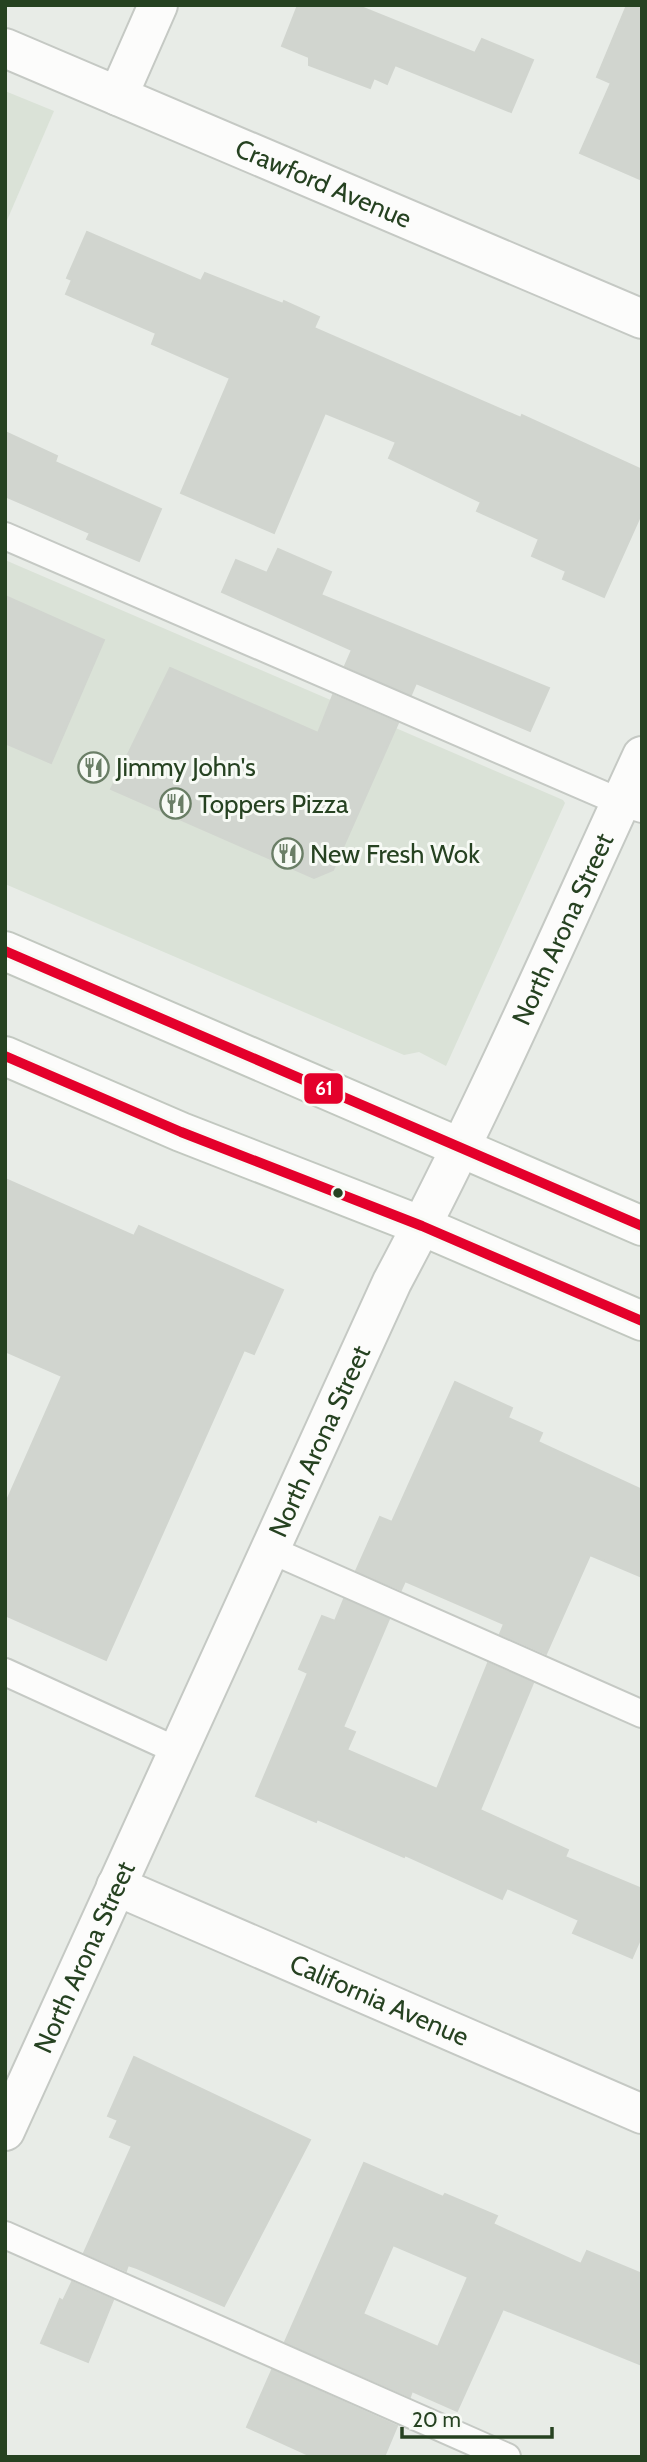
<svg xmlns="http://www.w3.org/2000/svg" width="647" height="2462" font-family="Cabin,sans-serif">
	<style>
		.built { fill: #dae2d7 }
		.building { fill: #d1d5cf; stroke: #d1d5cf; stroke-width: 2; fill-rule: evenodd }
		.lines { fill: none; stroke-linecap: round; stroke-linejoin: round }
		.lane-casing { stroke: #c5c9c4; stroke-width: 30 }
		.street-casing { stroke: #c5c9c4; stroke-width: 42 }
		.secondary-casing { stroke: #c2c8c0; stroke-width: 42 }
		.lane { stroke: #fcfcfb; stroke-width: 26 }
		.street { stroke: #fcfcfb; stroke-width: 38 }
		.secondary { stroke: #fcfcfb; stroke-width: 38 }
		.bus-1-casing { stroke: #f7faf5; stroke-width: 16 }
		.bus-1 { stroke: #e4002b; stroke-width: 10 }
		.bus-dot { fill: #264221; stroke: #f7faf5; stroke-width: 2.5 }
		.labels { text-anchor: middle; stroke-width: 6; stroke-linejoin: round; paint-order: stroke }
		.street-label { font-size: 26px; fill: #264221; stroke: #f7faf5 }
		.poi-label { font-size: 26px; fill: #264221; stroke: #f7faf5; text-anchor: start }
		.line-badge { stroke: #f7faf5; stroke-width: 2.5 }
		.badge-label { font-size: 19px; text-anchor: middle; font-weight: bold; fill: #fff }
	</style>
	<rect width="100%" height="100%" fill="#e8ece7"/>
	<g class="built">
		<path d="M5 91 54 111 5 225Z"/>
		<path d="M5 560 563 800 565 803 446 1066 419 1052 404 1055 5 884Z"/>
	</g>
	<g class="building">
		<path d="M298 5H356L475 53 482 39 533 60 511 112 395 65 387 84 374 78 370 88 309 65V57L282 46Z"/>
		<path d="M627 5H642V180L580 153 611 83 597 77Z"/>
		<path d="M87 232 201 281 205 273 283 304 284 301 319 317 314 328 521 418 522 415 642 470V512L604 597 563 579 566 571 532 556 539 539 477 511 481 502 389 458 396 442 325 413 274 533 181 493 230 378 152 344 156 333 66 294 72 280 67 278Z"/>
		<path d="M5 432 57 456 55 462 161 509 139 561 87 539 90 533 5 496Z"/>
		<path d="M278 549 331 572 321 595 549 688 530 731 416 683 411 695 345 666 352 650 222 592 236 560 267 573Z"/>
		<path d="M5 596 104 640 51 763 5 743Z"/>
		<path d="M170 668 318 733 333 695 398 723 333 870 314 878 111 789Z"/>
		<path d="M5 1179 134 1236 139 1226 283 1290 254 1354 244 1350 106 1660 5 1615V1505L62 1376 5 1351Z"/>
		<path d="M455 1382 512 1408 508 1418 542 1433 538 1442 642 1490V1577L590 1555 546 1654 500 1634 504 1624 405 1581 401 1590 356 1571 380 1517 392 1522Z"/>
		<path d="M344 1599 389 1619 343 1727 355 1732 347 1750 437 1789 488 1663 533 1683 480 1810 568 1850 565 1857 642 1889V1935L632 1958 573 1933 579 1920 507 1888 502 1899 405 1855 404 1857 317 1819 316 1822 256 1796 308 1673 299 1669 322 1616 335 1621Z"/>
		<path d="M134 2057 310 2140 224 2306 137 2268 128 2265 126 2271 84 2253 132 2146 110 2137 118 2120 108 2116Z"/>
		<path d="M364 2163 443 2197 445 2194 497 2216 493 2224 581 2264 587 2251 642 2274V2365L503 2309 457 2411 412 2391 410 2397 285 2342ZM393 2245 468 2277 438 2347 363 2314Z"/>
		<path d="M72 2282 113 2300 88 2362 41 2343 60 2299 63 2301Z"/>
		<path d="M272 2370 397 2426 384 2457H313L247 2427Z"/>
	</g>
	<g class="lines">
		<defs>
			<g id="lane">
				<path d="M5 536 620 802 642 809"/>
				<path d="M271 1550 642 1714"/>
				<path d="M5 1672 178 1751"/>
				<path d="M5 2235 507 2457"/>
			</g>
			<g id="street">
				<path id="s1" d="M5 48 642 319"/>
				<path d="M118 96 158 5"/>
				<path id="s2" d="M116 1886 642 2114"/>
				<path id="s3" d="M5 2131 392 1282C483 1112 561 931 642 756"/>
			</g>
			<g id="secondary">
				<path d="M5 951 642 1226"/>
				<path d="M5 1056 181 1132 422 1226 642 1321"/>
			</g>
		</defs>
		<use href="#lane" class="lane-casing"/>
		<use href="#street" class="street-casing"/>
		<use href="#secondary" class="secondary-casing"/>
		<use href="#lane" class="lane"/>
		<use href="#street" class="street"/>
		<use href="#secondary" class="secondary"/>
		<defs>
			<g id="bus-1">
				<path d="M5 951 642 1226"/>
				<path d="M5 1056 181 1132 422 1226 642 1321"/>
			</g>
		</defs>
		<use href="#bus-1" class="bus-1-casing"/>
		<use href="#bus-1" class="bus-1"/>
	</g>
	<defs>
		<symbol id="restaurant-ring" viewBox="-11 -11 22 22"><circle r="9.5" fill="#f7faf5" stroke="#6a7e66" stroke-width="1.5"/><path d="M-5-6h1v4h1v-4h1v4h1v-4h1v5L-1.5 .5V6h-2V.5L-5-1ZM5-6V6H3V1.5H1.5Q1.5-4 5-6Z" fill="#6a7e66"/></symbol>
	</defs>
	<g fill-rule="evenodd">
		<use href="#restaurant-ring" x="76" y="750" width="35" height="35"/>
		<use href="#restaurant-ring" x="158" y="786" width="35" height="35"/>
		<use href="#restaurant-ring" x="270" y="836" width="35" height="35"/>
	</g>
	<circle class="bus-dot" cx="338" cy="1193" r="6"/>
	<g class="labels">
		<g class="street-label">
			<text dy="9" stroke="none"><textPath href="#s1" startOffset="346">Crawford Avenue</textPath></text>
			<text dy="9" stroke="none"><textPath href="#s3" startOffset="1325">North Arona Street</textPath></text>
			<text dy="9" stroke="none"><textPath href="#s3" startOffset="758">North Arona Street</textPath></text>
			<text dy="9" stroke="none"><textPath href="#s3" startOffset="191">North Arona Street</textPath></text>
			<text dy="9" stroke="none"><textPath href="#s2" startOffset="287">California Avenue</textPath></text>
		</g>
		<g class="poi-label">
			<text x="116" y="776">Jimmy John's</text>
			<text x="198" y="813">Toppers Pizza</text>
			<text x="310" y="863">New Fresh Wok</text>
		</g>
	</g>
	<rect class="line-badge" x="303" y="1072" width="41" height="33" rx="7" fill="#e4002b"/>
	<g class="badge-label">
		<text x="324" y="1095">61</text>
	</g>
	<rect width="647" height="2462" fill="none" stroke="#264221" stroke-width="14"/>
	<path d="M402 2427v10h150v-10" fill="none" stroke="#264221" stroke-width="3.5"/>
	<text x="412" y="2427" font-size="21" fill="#264221" stroke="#f7faf5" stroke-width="5" paint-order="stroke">20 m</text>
</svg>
